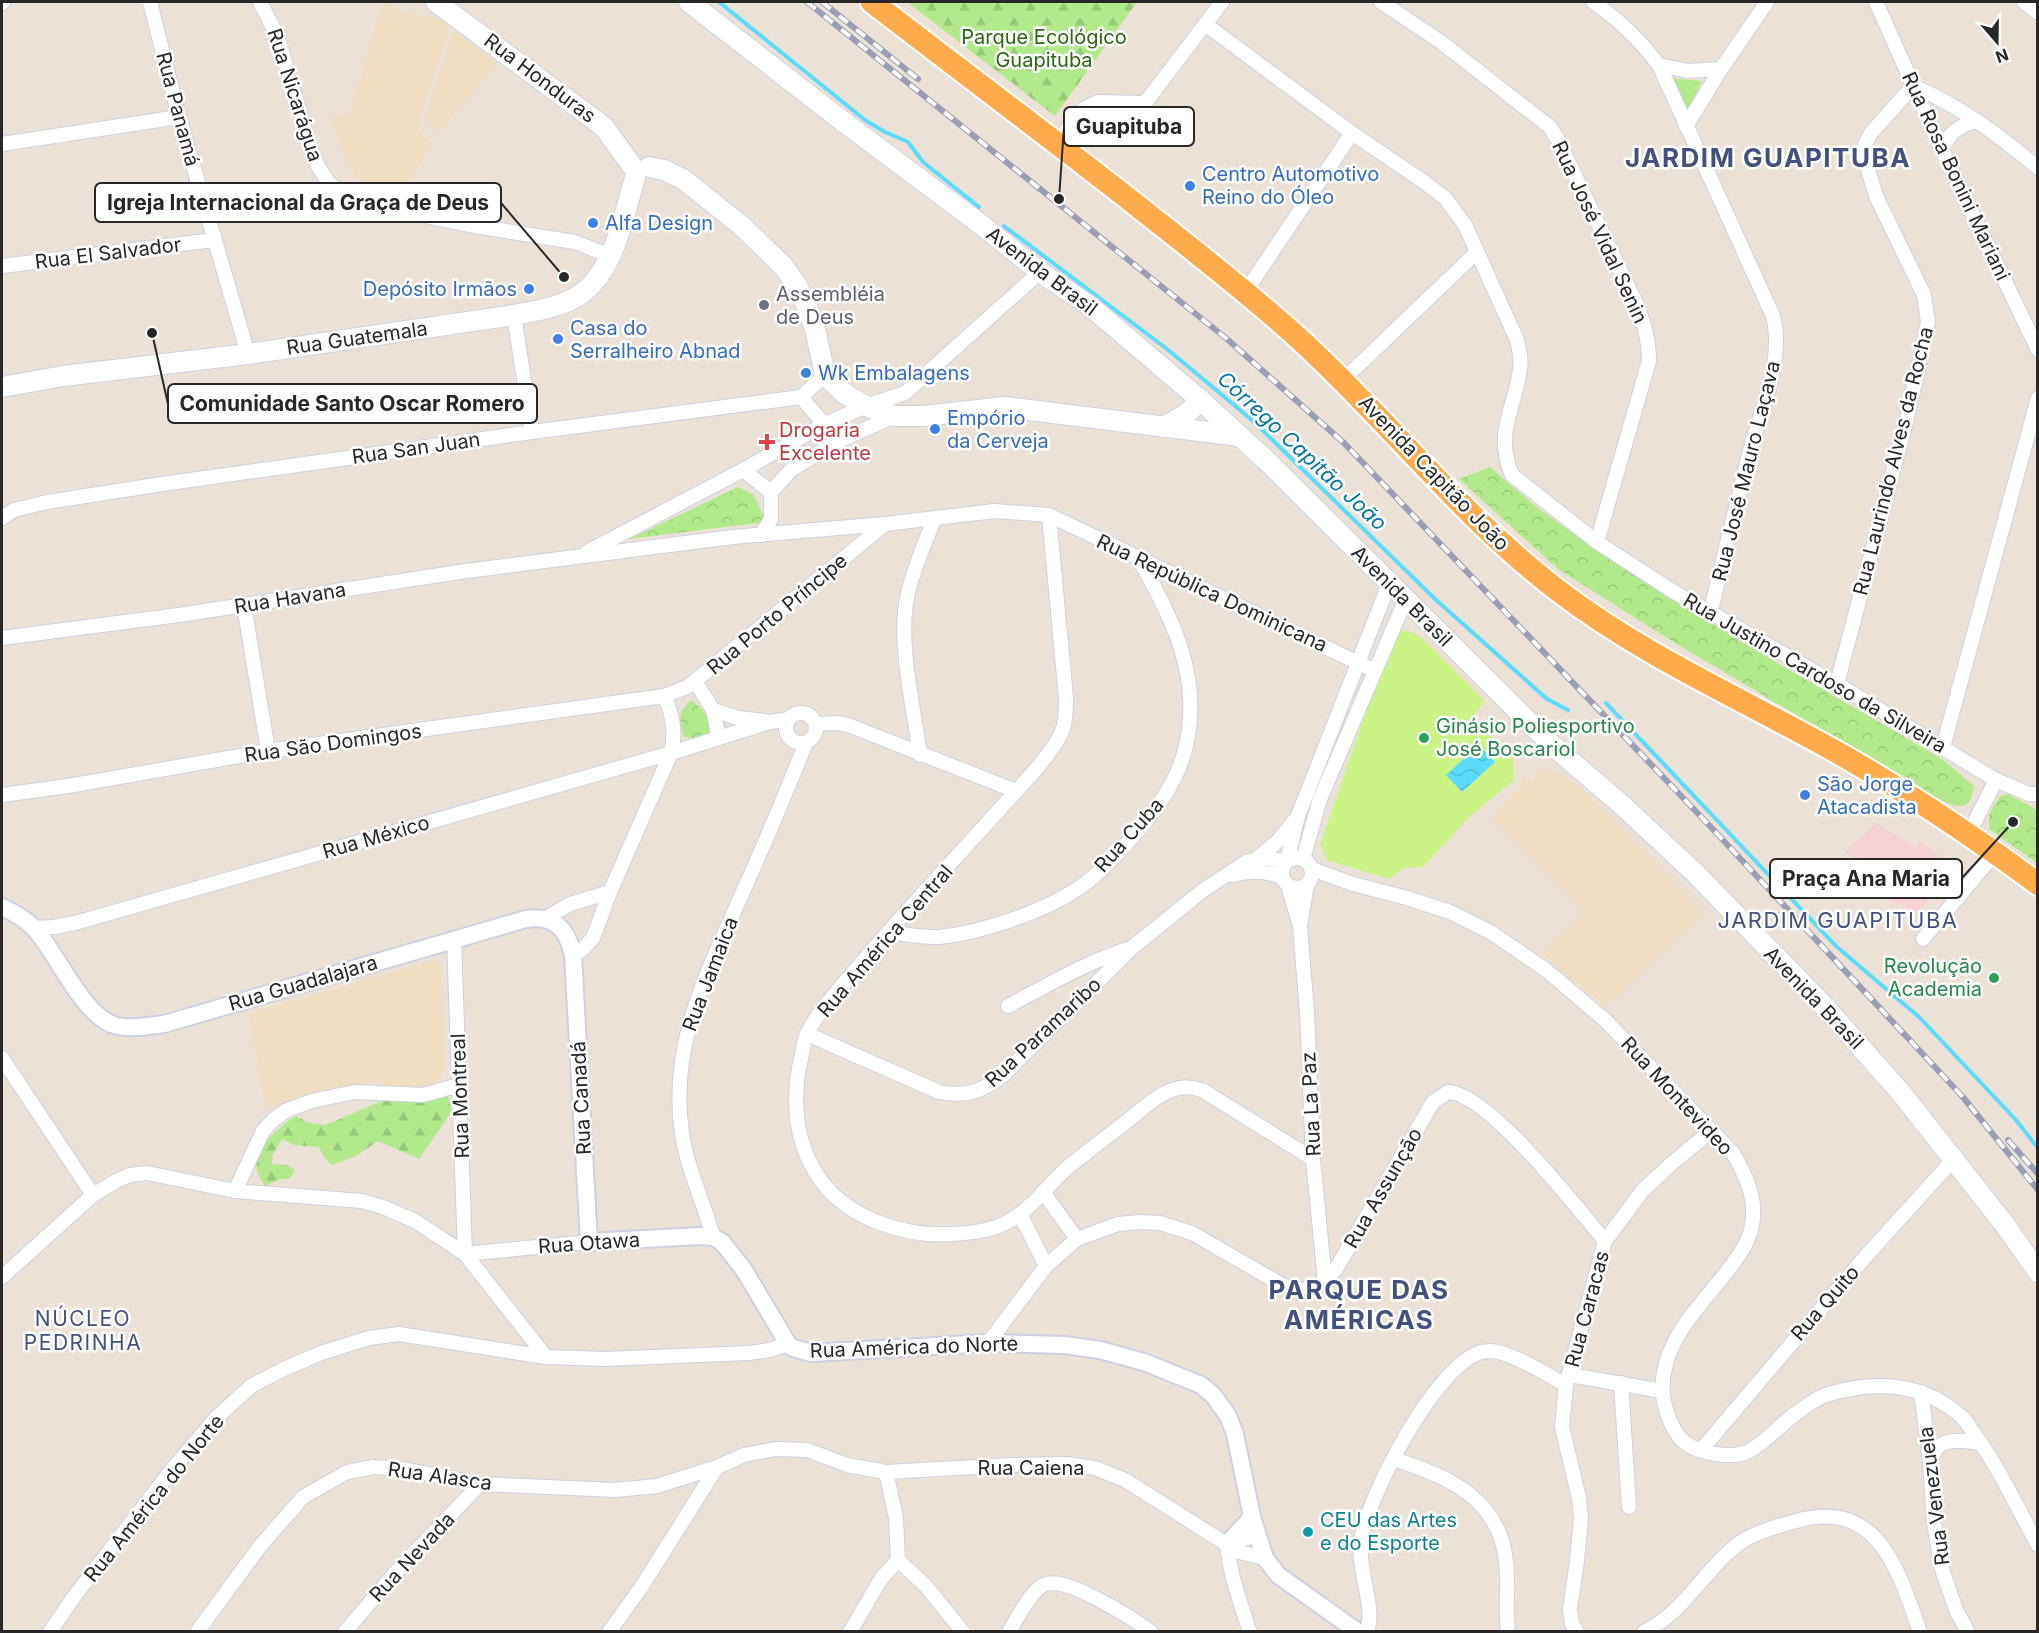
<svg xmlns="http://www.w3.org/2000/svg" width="2039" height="1633" font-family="Inter,sans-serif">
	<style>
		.education { fill: #f0dec2 }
		.medical { fill: #f4d1d5 }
		.grass { fill: #b2ea8b }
		.forest { fill: url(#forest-firs) }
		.park { fill: url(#park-crowns) }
		.pitch { fill: #cbf385 }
		.water { fill: url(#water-waves) }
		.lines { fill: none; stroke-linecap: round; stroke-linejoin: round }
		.stream { stroke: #5bdcfc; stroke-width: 4 }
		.minor-casing { stroke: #cbd1e2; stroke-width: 16 }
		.tertiary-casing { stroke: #cbd1e2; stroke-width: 20 }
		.secondary-casing { stroke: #cbd1e2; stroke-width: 22 }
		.trunk-casing { stroke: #fff; stroke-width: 26 }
		.minor { stroke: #fff; stroke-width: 14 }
		.tertiary { stroke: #fff; stroke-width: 16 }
		.secondary { stroke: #fff; stroke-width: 20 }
		.trunk { stroke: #ffab4b; stroke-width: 22 }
		.rail-casing { stroke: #999eb4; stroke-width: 6 }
		.rail { stroke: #fff; stroke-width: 4; stroke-dasharray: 11; stroke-linecap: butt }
		.shop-dot { fill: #3f7fe0; stroke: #fff; stroke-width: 2 }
		.worship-dot { fill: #6b7280; stroke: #fff; stroke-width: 2 }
		.health-dot { fill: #e0444e; stroke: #fff; stroke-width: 2 }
		.leisure-dot { fill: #2e9e5b; stroke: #fff; stroke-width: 2 }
		.culture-dot { fill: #0f9aa8; stroke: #fff; stroke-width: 2 }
		.labels { text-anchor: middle; stroke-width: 5; stroke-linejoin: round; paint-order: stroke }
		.park-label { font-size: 20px; fill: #296a11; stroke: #fff }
		.street-label { font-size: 20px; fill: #272727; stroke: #fff }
		.shop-label { font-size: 20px; fill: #366cbe; stroke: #fff; text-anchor: start }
		.worship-label { font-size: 20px; fill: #5b616d; stroke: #fff; text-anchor: start }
		.health-label { font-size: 20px; fill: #be3a42; stroke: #fff; text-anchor: start }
		.leisure-label { font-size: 20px; fill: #27864d; stroke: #fff; text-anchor: start }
		.culture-label { font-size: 20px; fill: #0d838f; stroke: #fff; text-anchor: start }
		.water-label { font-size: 21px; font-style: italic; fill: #0075a2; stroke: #fff }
		.neighbourhood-label { font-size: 21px; letter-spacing: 1.5px; fill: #43517c; stroke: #fff }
		.quarter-label { font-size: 22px; letter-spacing: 1.5px; fill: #43517c; stroke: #fff }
		.district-label { font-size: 26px; font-weight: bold; letter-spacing: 1.5px; fill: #43517c; stroke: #fff }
		.leader { fill: none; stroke: #272727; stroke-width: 2 }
		.callout-dot { fill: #272727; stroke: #fff; stroke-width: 2 }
		.callout { fill: #fff; stroke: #272727; stroke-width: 2 }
		.callout-label { font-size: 21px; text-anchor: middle; font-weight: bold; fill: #272727 }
	</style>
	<defs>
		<pattern id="forest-firs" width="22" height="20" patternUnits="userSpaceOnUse" patternTransform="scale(1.5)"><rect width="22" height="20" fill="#b2ea8b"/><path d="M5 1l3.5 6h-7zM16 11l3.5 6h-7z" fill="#99c978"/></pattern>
		<pattern id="park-crowns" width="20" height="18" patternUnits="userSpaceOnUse" patternTransform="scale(1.5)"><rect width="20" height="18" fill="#b2ea8b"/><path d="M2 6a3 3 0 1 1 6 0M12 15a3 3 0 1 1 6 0" fill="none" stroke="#99c978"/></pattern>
		<pattern id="water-waves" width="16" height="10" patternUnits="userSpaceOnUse" patternTransform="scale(1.5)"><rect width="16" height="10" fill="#5bdcfc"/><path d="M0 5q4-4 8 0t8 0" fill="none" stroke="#4fbdd8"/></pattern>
	</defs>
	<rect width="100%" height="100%" fill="#ece1d6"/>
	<g class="education">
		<path d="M383 2H387L403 13 452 20 424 102 417 131 432 144 399 195 355 177 330 118 350 113Z"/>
		<path d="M455 31 497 63 439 132 425 119Z"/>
		<path d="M1542 769 1553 771 1580 787 1703 913 1605 1007 1542 954 1586 912 1492 817 1518 790 1524 777 1532 782Z"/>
		<path d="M432 961 440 964 442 975 444 1071 436 1082 421 1089 385 1087 378 1080 266 1108 248 1014Z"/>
	</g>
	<path class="medical" d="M1877 823 1915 848 1920 841 1942 858 1935 869 1943 876 1918 914 1900 903 1898 907 1854 862 1856 858 1845 852Z"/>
	<path class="grass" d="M1671 78 1702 81 1685 115Z"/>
	<g class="forest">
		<path d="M907 2H1137L1055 116Z"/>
		<path d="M448 1095 452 1111 419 1159 378 1141 356 1156 332 1165 325 1159 319 1147 294 1145 282 1139 273 1154 272 1164 287 1165 295 1170 290 1178 277 1180 265 1187C263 1182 258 1175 257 1169 252 1150 281 1125 296 1116L309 1123 326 1125 379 1102 398 1096Z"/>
	</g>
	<g class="park">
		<path d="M1490 467C1507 482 1524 497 1542 511 1668 604 1807 679 1942 759L1974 786C1973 790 1972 796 1970 800 1962 816 1936 796 1924 791L1667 638 1558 569 1459 479Z"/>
		<path d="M738 487 754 495 766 522 629 539Z"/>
		<path d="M692 700 712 720 713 731 694 738 684 737C678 720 678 711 692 700Z"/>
		<path d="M2008 794 2037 810V863L1989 829V815L1999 797Z"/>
	</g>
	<path class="pitch" d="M1400 631H1409L1422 638 1485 701 1472 718 1513 758 1514 780 1469 817 1423 867 1405 868 1389 879 1327 860 1320 845 1392 636Z"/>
	<path class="water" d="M1479 745 1495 762 1462 792 1446 775Z"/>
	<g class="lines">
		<g class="stream">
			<path d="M719 2 865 120 885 132 908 142 923 162 979 207"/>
			<path d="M1004 226 1167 349 1252 420 1435 599 1547 699 1568 710"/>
			<path d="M1606 703 1837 947 1919 1017 2016 1120 2038 1148"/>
		</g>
		<defs>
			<g id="minor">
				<path d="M150 2 179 117 248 354"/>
				<path d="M260 2 277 35 310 147 318 166 328 182 342 194 367 204 474 226 575 242 610 256"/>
				<path d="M1381 2 1441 42 1550 127 1558 140 1636 303C1644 323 1649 339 1649 361L1597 542"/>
				<path d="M1593 2C1620 20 1639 39 1659 65L1773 316C1785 362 1759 413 1748 458 1735 510 1723 562 1710 614"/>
				<path d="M1876 2 1942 150 2038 350"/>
				<path d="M2024 2 2038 13"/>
				<path d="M2 3 3 2"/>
				<path d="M1205 24 1352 133 1424 182 1445 198 1465 225 1517 340C1519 350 1522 359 1520 369 1515 409 1494 432 1512 475L1597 542 1674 592 1837 684 1996 780 2029 794H2038"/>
				<path d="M1659 65 1688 71 1721 69"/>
				<path d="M1686 126 1721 69 1767 2"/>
				<path d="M2 144 179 117"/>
				<path d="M1056 144 1085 108 1098 102 1145 103 1222 2"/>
				<path d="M1942 150C1949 133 1959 125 1977 121"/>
				<path d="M2 266 214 240"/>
				<path d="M1246 291 1352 133"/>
				<path d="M514 315 532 432"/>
				<path d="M1343 380 1477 252"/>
				<path d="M801 397 829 430"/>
				<path d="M743 470 771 492"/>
				<path d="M1049 515 1066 698C1066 708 1066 719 1063 729 1054 753 1017 790 999 810 952 862 903 914 857 968 842 986 817 1012 807 1034 804 1040 803 1047 802 1054 791 1098 794 1144 822 1182 851 1220 906 1237 952 1234 972 1233 993 1231 1011 1220 1033 1207 1049 1184 1068 1167 1087 1152 1106 1137 1125 1123 1139 1112 1155 1096 1172 1090 1183 1086 1191 1087 1202 1090L1313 1159"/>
				<path d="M2 518 14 510 47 502 162 484 532 432 801 397 825 375"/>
				<path d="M761 535 771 519V492L791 470 838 441 895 416"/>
				<path d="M587 552 743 470 825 424 866 406 905 393 1040 272"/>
				<path d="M244 605 268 751"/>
				<path d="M2 638 179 615 466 571 733 537 885 524 994 511 1049 515 1375 671"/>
				<path d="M695 681 713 710 719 738"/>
				<path d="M1837 684 1908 414 1928 322 1924 295 1876 196 1864 156 1865 144 1871 133 1913 86C1960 106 1999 135 2038 168"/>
				<path d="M713 710 738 718 765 721"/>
				<circle cx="801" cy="728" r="15"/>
				<path d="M816 724 837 723 848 725 1016 791"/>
				<path d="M1943 747 2038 398"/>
				<path d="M920 755C914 709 899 649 906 603 911 574 924 546 934 519"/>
				<path d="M2 795 68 786 268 751 664 696 687 687 695 681 885 524"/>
				<path d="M1969 833 1996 780"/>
				<circle cx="1297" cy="873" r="15"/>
				<path d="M1256 859 1277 842 1295 820"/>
				<path d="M1303 859 1320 799 1405 601"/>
				<path d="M1287 861 1298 816 1389 584"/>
				<path d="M1312 869 1353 884 1407 898 1450 912 1492 933 1546 970 1605 1020 1733 1153C1746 1176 1757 1198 1752 1225 1749 1243 1739 1255 1729 1269 1699 1308 1654 1348 1664 1402 1667 1415 1672 1429 1681 1439 1694 1453 1732 1460 1749 1451 1768 1441 1781 1423 1798 1412 1806 1406 1816 1398 1826 1395 1873 1380 1923 1382 1962 1417 1967 1422 1971 1429 1975 1435 2000 1469 2017 1508 2038 1545"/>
				<path d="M1232 875C1250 870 1265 870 1282 877"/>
				<path d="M1288 885 1300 926 1307 1013 1313 1159 1325 1281"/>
				<path d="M546 918 570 904 610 892"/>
				<path d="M1301 921 1307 884"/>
				<path d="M34 928 54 927 75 923 671 753 770 722 789 719"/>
				<path d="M889 932C905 934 923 938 939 937 981 933 1049 910 1083 885 1102 871 1119 852 1135 834 1165 801 1188 764 1190 718 1194 659 1166 607 1138 557"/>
				<path d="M454 939 465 1254 589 1242"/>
				<path d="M1923 939 1995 853"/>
				<path d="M573 955 583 949 593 938 610 892 671 753C676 732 673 715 664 696"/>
				<path d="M1008 1006C1048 985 1088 961 1131 948"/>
				<path d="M807 1034 939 1092C964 1097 982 1092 1002 1076L1133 947 1202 891 1246 862 1267 858 1286 862"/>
				<path d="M2 1058 93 1195"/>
				<path d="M235 1191 263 1131 273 1120 287 1110 312 1101 354 1092 423 1095 459 1085"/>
				<path d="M1043 1192 1077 1239"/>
				<path d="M1020 1214 1046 1266"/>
				<path d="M713 1237C704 1202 687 1169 682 1133 668 1042 711 965 746 885 767 838 787 790 806 743"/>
				<path d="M2 1277 93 1195 118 1180 130 1175 147 1173 235 1191 362 1201 383 1207 415 1221 465 1254 546 1357"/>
				<path d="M988 1343 1046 1266 1077 1239 1118 1224 1140 1222 1160 1223 1192 1233 1282 1285C1308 1295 1318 1289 1336 1269L1433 1102 1448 1092C1487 1092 1579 1210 1605 1241"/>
				<path d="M1570 1375 1662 1391"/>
				<path d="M1621 1383 1629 1507"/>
				<path d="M1921 1392 1930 1462 1934 1522 1941 1566 1956 1610 1968 1632"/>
				<path d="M1702 1449 1866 1256 1953 1160"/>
				<path d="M1394 1459C1447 1476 1500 1498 1506 1562 1509 1585 1505 1608 1508 1632"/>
				<path d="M1930 1462C1932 1458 1934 1451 1937 1448 1948 1437 1969 1441 1982 1444"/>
				<path d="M1227 1544C1230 1575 1240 1602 1250 1632"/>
				<path d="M1227 1544 1257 1535"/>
				<path d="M898 1560 925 1585 963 1632"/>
				<path d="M50 1632 73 1598 170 1472 215 1419 251 1386 286 1368 321 1353 369 1338 399 1334 546 1357 605 1359 749 1353 770 1350 788 1344"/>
				<path d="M197 1632 261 1545 303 1497 347 1472 374 1467 403 1469 480 1484 615 1490 657 1486 717 1467 744 1455 775 1449 807 1450 847 1465 886 1472 1013 1465 1066 1464 1095 1468 1125 1480 1239 1552 1265 1558"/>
				<path d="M345 1632 396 1572 480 1484"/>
				<path d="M609 1632 642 1586 717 1467"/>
				<path d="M850 1632 881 1579 898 1560 896 1518 886 1472"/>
				<path d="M1009 1632C1016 1620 1033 1587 1046 1584 1068 1577 1132 1618 1151 1632"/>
				<path d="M1367 1632C1376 1608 1357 1569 1361 1541 1366 1499 1441 1352 1488 1351 1509 1350 1547 1375 1566 1385"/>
				<path d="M1577 1632 1572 1624 1570 1609 1577 1561 1581 1517 1579 1498 1562 1427 1566 1385 1605 1241 1643 1190 1671 1164 1711 1131"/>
				<path d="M1644 1632C1685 1612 1705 1568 1741 1542 1756 1532 1778 1526 1796 1521 1878 1498 1898 1569 1920 1632"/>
			</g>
			<g id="tertiary">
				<path d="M2 907C13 912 24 918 33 927 57 952 83 1018 117 1026 133 1029 148 1026 164 1024L526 919C554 915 567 928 573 955L589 1242 700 1236 713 1237 722 1242 744 1270 788 1344 793 1348 811 1353 988 1343 1065 1345 1100 1350 1144 1362 1201 1385 1213 1395 1228 1416 1235 1434 1252 1517 1265 1558 1278 1575 1358 1632"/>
				<path d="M1227 1544 1252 1517"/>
			</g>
			<g id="secondary">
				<path d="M436 2 604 127 632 166"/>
				<path d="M689 2 845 123 979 223 1040 272 1090 306 1197 397 1267 461 1551 744 1622 805 1695 873 1825 1007 1902 1094 2005 1225 2038 1272"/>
				<path d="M649 167 664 170 683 179 743 227 784 267 798 287 807 307 815 329 825 375 845 394 866 406 895 416H924L1005 407 1240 436"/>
				<path d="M2 387 63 376 248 354 514 315C534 311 555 308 573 299 615 276 622 219 635 178"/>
				<path d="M1163 427C1175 420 1196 413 1197 397"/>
			</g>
			<path id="trunk" d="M872 2C959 69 1048 136 1135 204 1189 247 1244 289 1295 335 1386 417 1461 517 1560 592 1648 659 1751 703 1847 758 1913 796 1977 839 2038 884"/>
		</defs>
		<use href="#minor" class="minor-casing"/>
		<use href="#tertiary" class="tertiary-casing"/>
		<use href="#secondary" class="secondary-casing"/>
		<use href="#trunk" class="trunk-casing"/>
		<use href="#minor" class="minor"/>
		<use href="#tertiary" class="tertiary"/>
		<use href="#secondary" class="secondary"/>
		<use href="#trunk" class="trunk"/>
		<defs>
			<g id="rail">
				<path d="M807 2 1227 339 1344 443 1707 823 1962 1096 2038 1190"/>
				<path d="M822 2 918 79"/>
				<path d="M2008 1140 2038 1174"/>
			</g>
		</defs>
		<use href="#rail" class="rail-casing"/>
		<use href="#rail" class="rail"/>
	</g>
	<g class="shop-dot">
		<circle cx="1190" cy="186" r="6"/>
		<circle cx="593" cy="223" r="6"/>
		<circle cx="529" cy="289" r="6"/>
		<circle cx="558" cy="339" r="6"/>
		<circle cx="806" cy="373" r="6"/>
		<circle cx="935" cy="429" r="6"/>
		<circle cx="1805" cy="795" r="6"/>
	</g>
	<circle class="worship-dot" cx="764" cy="305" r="6"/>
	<path class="health-dot" d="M764 433h6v6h6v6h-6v6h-6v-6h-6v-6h6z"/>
	<g class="leisure-dot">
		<circle cx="1424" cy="738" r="6"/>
		<circle cx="1994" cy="978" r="6"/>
	</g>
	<circle class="culture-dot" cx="1308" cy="1532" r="6"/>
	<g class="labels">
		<g class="park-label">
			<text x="1044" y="44">Parque Ecológico<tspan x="1044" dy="23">Guapituba</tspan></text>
		</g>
		<g class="street-label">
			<text transform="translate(540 78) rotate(37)" y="7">Rua Honduras</text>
			<text transform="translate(295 95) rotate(72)" y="7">Rua Nicarágua</text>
			<text transform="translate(178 109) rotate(75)" y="7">Rua Panamá</text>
			<text transform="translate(1956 176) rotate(65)" y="7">Rua Rosa Bonini Mariani</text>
			<text transform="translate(1600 232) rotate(65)" y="7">Rua José Vidal Senin</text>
			<text transform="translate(108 253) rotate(-7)" y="7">Rua El Salvador</text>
			<text transform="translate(1042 271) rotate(37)" y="7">Avenida Brasil</text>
			<text transform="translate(357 338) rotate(-8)" y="7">Rua Guatemala</text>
			<text transform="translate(416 448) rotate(-8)" y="7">Rua San Juan</text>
			<text transform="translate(1893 461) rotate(-76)" y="7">Rua Laurindo Alves da Rocha</text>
			<text transform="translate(1746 471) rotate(-76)" y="7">Rua José Mauro Laçava</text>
			<text transform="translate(1434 473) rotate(46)" y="7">Avenida Capitão João</text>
			<text transform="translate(1212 593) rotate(25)" y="7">Rua República Dominicana</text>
			<text transform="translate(1402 596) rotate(45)" y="7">Avenida Brasil</text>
			<text transform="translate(290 598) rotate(-9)" y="7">Rua Havana</text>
			<text transform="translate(777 614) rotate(-40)" y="7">Rua Porto Príncipe</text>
			<text transform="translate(1815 673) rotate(30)" y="7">Rua Justino Cardoso da Silveira</text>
			<text transform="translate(333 743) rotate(-8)" y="7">Rua São Domingos</text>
			<text transform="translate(1129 835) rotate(-48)" y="7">Rua Cuba</text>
			<text transform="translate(376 837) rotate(-16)" y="7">Rua México</text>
			<text transform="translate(885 941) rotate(-49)" y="7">Rua América Central</text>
			<text transform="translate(710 974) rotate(-69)" y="7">Rua Jamaica</text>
			<text transform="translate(303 983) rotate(-16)" y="7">Rua Guadalajara</text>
			<text transform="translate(1814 998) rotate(46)" y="7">Avenida Brasil</text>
			<text transform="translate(1043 1032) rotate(-43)" y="7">Rua Paramaribo</text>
			<text transform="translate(460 1096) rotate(-92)" y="7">Rua Montreal</text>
			<text transform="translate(1677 1096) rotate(47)" y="7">Rua Montevideo</text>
			<text transform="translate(581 1098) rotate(-93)" y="7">Rua Canadá</text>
			<text transform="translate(1311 1104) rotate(-93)" y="7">Rua La Paz</text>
			<text transform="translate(1383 1188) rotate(-60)" y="7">Rua Assunção</text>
			<text transform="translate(589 1243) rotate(-4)" y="7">Rua Otawa</text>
			<text transform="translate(1825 1303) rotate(-49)" y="7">Rua Quito</text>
			<text transform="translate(1587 1309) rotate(-75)" y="7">Rua Caracas</text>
			<text transform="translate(914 1347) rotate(-2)" y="7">Rua América do Norte</text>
			<text x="1031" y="1475">Rua Caiena</text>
			<text transform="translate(440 1476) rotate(8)" y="7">Rua Alasca</text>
			<text transform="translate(1934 1496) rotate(-97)" y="7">Rua Venezuela</text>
			<text transform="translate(154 1498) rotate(-51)" y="7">Rua América do Norte</text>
			<text transform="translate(412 1557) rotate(-47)" y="7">Rua Nevada</text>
		</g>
		<g class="shop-label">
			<text x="1202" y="181">Centro Automotivo<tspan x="1202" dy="23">Reino do Óleo</tspan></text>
			<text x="605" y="230">Alfa Design</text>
			<text x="517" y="296" text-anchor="end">Depósito Irmãos</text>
			<text x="570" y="335">Casa do<tspan x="570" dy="23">Serralheiro Abnad</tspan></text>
			<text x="818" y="380">Wk Embalagens</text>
			<text x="947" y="425">Empório<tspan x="947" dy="23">da Cerveja</tspan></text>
			<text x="1817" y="791">São Jorge<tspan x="1817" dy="23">Atacadista</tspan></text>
		</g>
		<g class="worship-label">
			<text x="776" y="301">Assembléia<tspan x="776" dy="23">de Deus</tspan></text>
		</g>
		<g class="health-label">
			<text x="779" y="437">Drogaria<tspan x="779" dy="23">Excelente</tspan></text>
		</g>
		<g class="leisure-label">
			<text x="1436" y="733">Ginásio Poliesportivo<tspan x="1436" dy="23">José Boscariol</tspan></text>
			<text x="1982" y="973" text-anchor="end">Revolução<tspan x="1982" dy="23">Academia</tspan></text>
		</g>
		<g class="culture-label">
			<text x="1320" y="1527">CEU das Artes<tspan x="1320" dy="23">e do Esporte</tspan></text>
		</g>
		<g class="water-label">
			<text transform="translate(1302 451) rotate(43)" y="7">Córrego Capitão João</text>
		</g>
		<g class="neighbourhood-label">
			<text x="83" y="1326">NÚCLEO<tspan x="83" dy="24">PEDRINHA</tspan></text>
		</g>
		<g class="quarter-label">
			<text x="1838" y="928">JARDIM GUAPITUBA</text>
		</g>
		<g class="district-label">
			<text x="1768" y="167">JARDIM GUAPITUBA</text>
			<text x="1359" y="1299">PARQUE DAS<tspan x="1359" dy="30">AMÉRICAS</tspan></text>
		</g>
	</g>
	<path class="leader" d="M1059 199L1064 127M564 277L501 203M152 333L168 404M2013 822L1962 878"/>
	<g class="callout-dot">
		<circle cx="1059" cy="199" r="6"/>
		<circle cx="564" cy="277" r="6"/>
		<circle cx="152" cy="333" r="6"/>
		<circle cx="2013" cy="822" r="6"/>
	</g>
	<g class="callout">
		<rect x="1064" y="107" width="130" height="39" rx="6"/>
		<rect x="95" y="183" width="406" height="39" rx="6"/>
		<rect x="168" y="384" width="369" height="39" rx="6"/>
		<rect x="1770" y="859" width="192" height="39" rx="6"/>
	</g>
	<g class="callout-label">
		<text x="1129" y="134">Guapituba</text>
		<text x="298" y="210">Igreja Internacional da Graça de Deus</text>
		<text x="352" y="411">Comunidade Santo Oscar Romero</text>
		<text x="1866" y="886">Praça Ana Maria</text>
	</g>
	<rect width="2039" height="1633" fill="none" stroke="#272727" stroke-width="6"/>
	<g transform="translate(1997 42) rotate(160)" stroke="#ffffff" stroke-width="4.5" paint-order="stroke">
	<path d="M0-4.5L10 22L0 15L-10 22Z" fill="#272727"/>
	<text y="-9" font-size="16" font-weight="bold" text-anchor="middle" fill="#272727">N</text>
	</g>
</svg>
